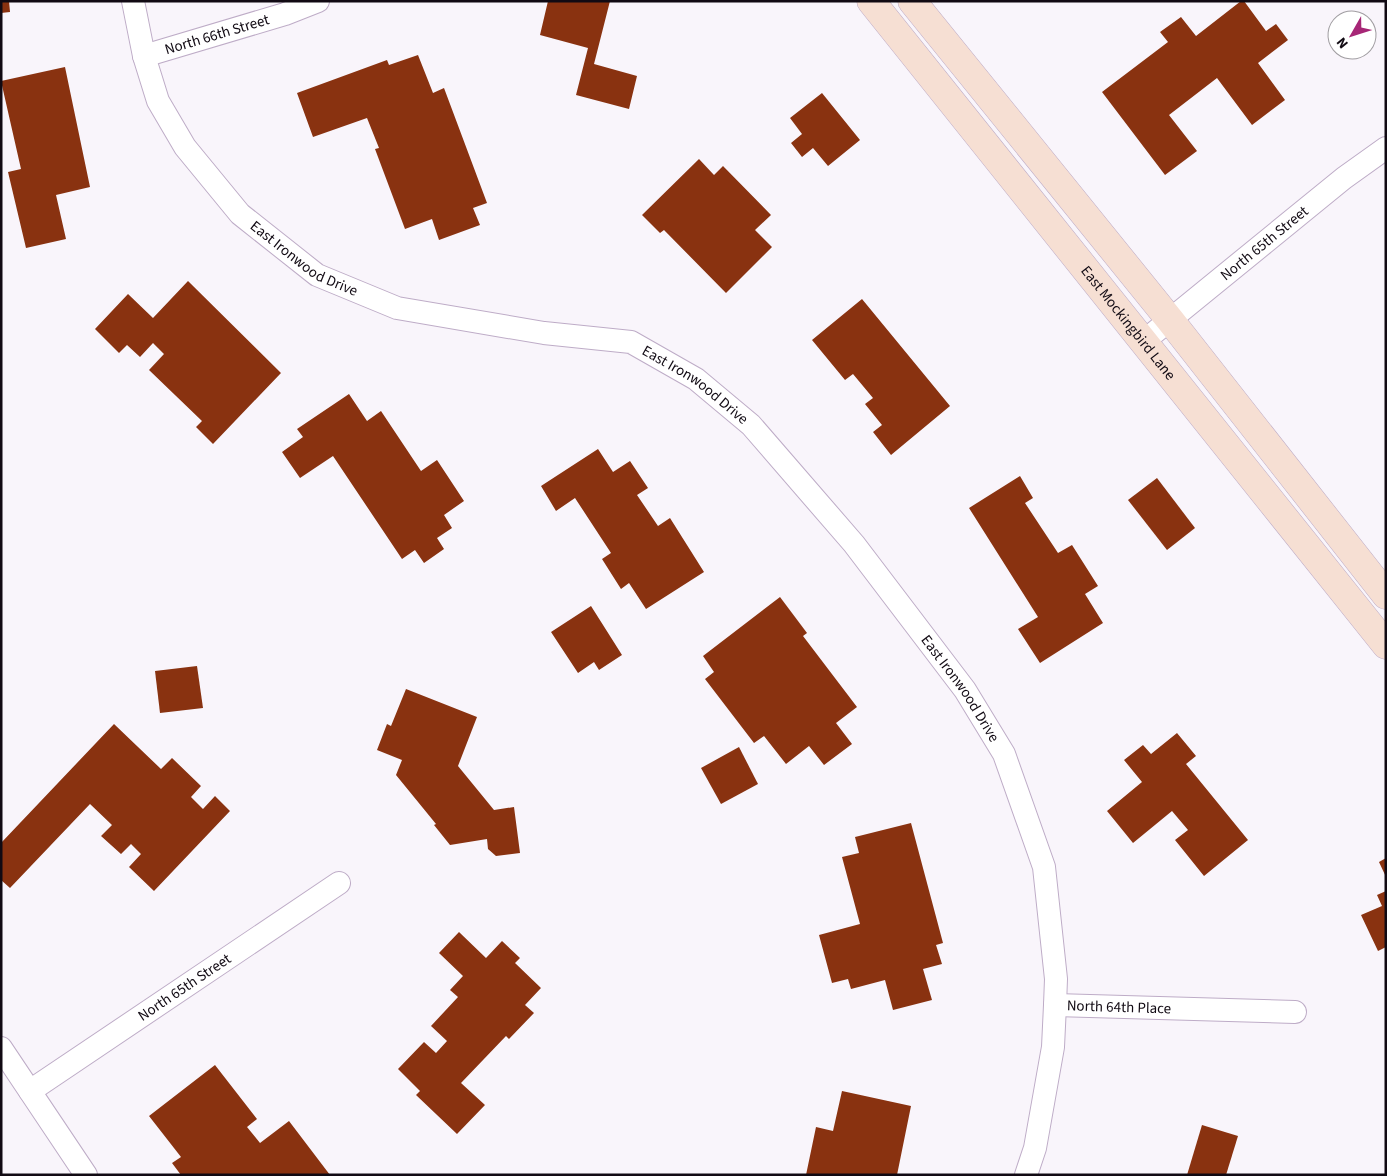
<svg xmlns="http://www.w3.org/2000/svg" width="1387" height="1176" font-family="'Source Sans 3',sans-serif">
	<style>
		.building { fill: #893210 }
		.lines { fill: none; stroke-linecap: round; stroke-linejoin: round }
		.street-casing { stroke: #beacc7; stroke-width: 24 }
		.secondary-casing { stroke: #beacc7; stroke-width: 29 }
		.street { stroke: #fff; stroke-width: 22 }
		.secondary { stroke: #f6dfd3; stroke-width: 28 }
		.labels { text-anchor: middle; stroke-width: 5; stroke-linejoin: round; paint-order: stroke }
		.street-label { font-size: 15px; fill: #110a13; stroke: #fff }
	</style>
	<rect width="100%" height="100%" fill="#f9f5fb"/>
	<g class="building">
		<path d="M1 1H9L10 12 1 13Z"/>
		<path d="M548 1H610L594 64 637 76 629 109 576 95 588 48 540 35Z"/>
		<path d="M1241 1H1244L1266 31 1276 24 1288 40 1258 63 1285 100 1252 125 1217 78 1169 115 1197 151 1165 175 1102 92 1168 42 1160 32 1181 17 1196 36Z"/>
		<path d="M418 55 433 93 444 88 487 203 473 208 480 225 439 240 432 219 405 229 375 149 379 148 367 118 313 137 297 93 387 60 389 65Z"/>
		<path d="M65 67 90 187 56 195 66 239 26 248 8 172 21 169 1 81Z"/>
		<path d="M822 93 860 140 828 166 813 148 802 157 791 143 802 134 790 118Z"/>
		<path d="M699 159 714 175 723 166 771 215 755 230 772 247 726 293 664 230 660 233 642 215Z"/>
		<path d="M188 281 281 373 213 444 196 427 202 421 149 370 164 354 153 343 140 357 127 345 119 353 95 329 128 294 153 318Z"/>
		<path d="M862 299 950 406 891 455 873 432 882 425 865 404 873 398 853 374 845 380 812 340Z"/>
		<path d="M349 394 367 421 381 411 421 471 437 460 464 501 444 515 452 528 437 538 444 549 424 563 415 550 402 559 333 456 300 478 282 452 303 437 297 429Z"/>
		<path d="M598 449 613 472 630 461 648 488 637 495 658 526 670 518 704 572 646 609 629 583 621 589 602 559 611 553 575 498 556 511 541 486Z"/>
		<path d="M1020 476 1033 498 1025 503 1058 553 1072 545 1098 586 1085 594 1103 623 1040 663 1018 629 1038 617 969 508Z"/>
		<path d="M1157 478 1195 528 1167 550 1128 500Z"/>
		<path d="M780 597 807 633 803 636 857 707 836 723 852 744 824 765 809 746 786 764 764 736 754 743 705 679 714 672 703 656Z"/>
		<path d="M591 606 622 655 599 670 594 662 578 673 551 632Z"/>
		<path d="M197 666 203 708 160 713 155 671Z"/>
		<path d="M406 689 477 717 458 766 494 810 514 807 520 853 496 856 488 849 487 839 450 845 434 825 436 824 396 775 402 760 377 750 387 724 391 726Z"/>
		<path d="M114 724 161 769 172 758 201 786 191 797 203 809 215 796 230 811 154 891 129 867 141 854 131 844 121 854 101 836 112 825 90 804 10 888 1 880V843Z"/>
		<path d="M1177 733 1196 756 1186 764 1248 840 1204 876 1175 840 1188 830 1172 811 1133 843 1107 811 1142 782 1124 760 1143 745 1151 754Z"/>
		<path d="M739 747 758 784 721 804 701 768Z"/>
		<path d="M911 823 943 943 936 945 942 964 923 969 932 1000 893 1010 885 980 851 989 848 979 832 983 819 935 860 924 842 857 859 853 855 837Z"/>
		<path d="M1386 858V877L1379 862Z"/>
		<path d="M1386 891V947L1378 951 1361 915 1382 906 1377 895Z"/>
		<path d="M459 932 486 958 502 941 520 958 515 963 541 988 525 1005 534 1013 509 1039 506 1036 461 1083 485 1105 457 1134 416 1095 420 1091 398 1069 424 1042 436 1053 447 1041 431 1026 458 997 450 990 463 976 439 953Z"/>
		<path d="M215 1065 257 1119 247 1127 260 1143 289 1121 330 1175H181L172 1163 181 1157 149 1116Z"/>
		<path d="M842 1091 911 1106 897 1175H806L816 1127 833 1131Z"/>
		<path d="M1202 1125 1238 1136 1226 1175H1187Z"/>
	</g>
	<g class="lines">
		<defs>
			<g id="street">
				<path id="s1" d="M133 1 144 56 158 101 185 147 240 214 317 275 397 308 544 333 631 342 696 379 751 425 854 544 965 690 1004 754 1044 867 1056 979 1055 1005 1053 1047 1035 1148 1026 1175"/>
				<path id="s2" d="M144 56 285 14 318 1"/>
				<path id="s3" d="M1144 341 1344 178 1386 148"/>
				<path id="s4" d="M1055 1005 1295 1012"/>
				<path d="M1 1048 86 1175"/>
				<path id="s5" d="M30 1091 339 883"/>
			</g>
			<g id="secondary">
				<path id="s6" d="M871 1 1386 645"/>
				<path d="M912 1 1170 320 1386 595"/>
			</g>
		</defs>
		<use href="#street" class="street-casing"/>
		<use href="#secondary" class="secondary-casing"/>
		<use href="#street" class="street"/>
		<use href="#secondary" class="secondary"/>
	</g>
	<g class="labels">
		<g class="street-label">
			<text dy="5" stroke="none"><textPath href="#s2" startOffset="76">North 66th Street</textPath></text>
			<text dy="5" stroke="none"><textPath href="#s3" startOffset="155">North 65th Street</textPath></text>
			<text dy="5" stroke="none"><textPath href="#s1" startOffset="322">East Ironwood Drive</textPath></text>
			<text dy="5" stroke="none"><textPath href="#s6" startOffset="412">East Mockingbird Lane</textPath></text>
			<text dy="5" stroke="none"><textPath href="#s1" startOffset="742">East Ironwood Drive</textPath></text>
			<text dy="5" stroke="none"><textPath href="#s1" startOffset="1148">East Ironwood Drive</textPath></text>
			<text dy="5" stroke="none"><textPath href="#s5" startOffset="186">North 65th Street</textPath></text>
			<text dy="5" stroke="none"><textPath href="#s4" startOffset="64">North 64th Place</textPath></text>
		</g>
	</g>
	<rect width="1387" height="1176" fill="none" stroke="#110a13" stroke-width="5"/>
	<g transform="translate(1352 35) rotate(231)"><circle r="24" fill="#ffffff" stroke="#a09da1"/>
	<path d="M0-4L9 19L0 12L-9 19Z" fill="#a62676"/>
	<text y="-8" font-size="14" font-weight="bold" text-anchor="middle" fill="#110a13">N</text>
	</g>
</svg>
